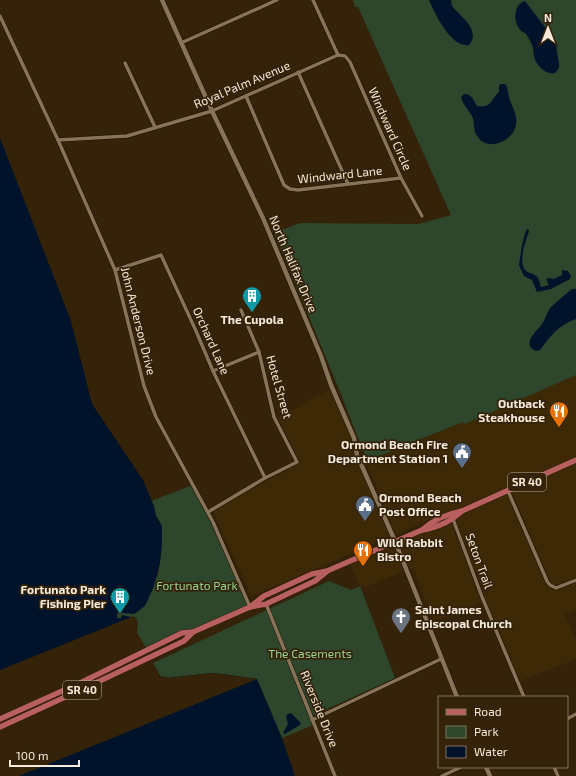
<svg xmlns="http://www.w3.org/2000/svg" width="576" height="776" font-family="'Exo 2',sans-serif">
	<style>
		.built { fill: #3e2906 }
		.green { fill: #2d462c }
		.water { fill: #00132b }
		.pier { fill: #342309 }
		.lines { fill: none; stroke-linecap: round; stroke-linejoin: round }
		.minor-casing { stroke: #1b0c00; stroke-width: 4.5 }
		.tertiary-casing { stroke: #1b0c00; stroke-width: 5.5 }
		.primary-casing { stroke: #1b0c00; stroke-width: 6 }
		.minor { stroke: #877357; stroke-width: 3.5 }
		.tertiary { stroke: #877357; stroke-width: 4.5 }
		.primary { stroke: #b7605f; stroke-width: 5.5 }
		.labels { text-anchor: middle; stroke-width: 3.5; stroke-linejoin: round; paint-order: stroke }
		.shield { fill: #342309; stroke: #bbae9c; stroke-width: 1 }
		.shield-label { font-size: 11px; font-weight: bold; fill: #f5eadb }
		.street-label { font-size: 12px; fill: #f5eadb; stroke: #342309 }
		.poi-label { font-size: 12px; font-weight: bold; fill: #f5eadb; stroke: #342309; text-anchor: end }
		.park-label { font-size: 12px; fill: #99d396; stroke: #342309 }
	</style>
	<rect width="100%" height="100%" fill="#342309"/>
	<g class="built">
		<path d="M576 375V457L461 509 448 511 396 535 369 469 367 461 464 422 465 424Z"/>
		<path d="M330 389 351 439 355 456 391 537 251 596 213 511 264 482 300 463 278 418Z"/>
		<path d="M576 463V577L556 585 552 583 549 579 512 492Z"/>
		<path d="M507 494 545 582 549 587 557 590 576 583V609L565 614 576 640V659L520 681 484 596 456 520 465 513Z"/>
		<path d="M452 523 481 602 434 622 413 568 408 570 398 543 422 532 434 531Z"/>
		<path d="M393 545 404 571 364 588 363 586 359 584 350 564Z"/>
	</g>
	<g class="green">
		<path d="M353 0H576V375L465 424 463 422 367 461 339 389 274 233 300 223 419 224 451 215 358 7H355Z"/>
		<path d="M193 485 208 512 250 607 146 651 137 633 138 622 122 615 121 618H117L118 609 123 610 122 612 158 576 162 544 160 522 156 516 154 506 151 501Z"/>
		<path d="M329 581 351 590 360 586 395 678 310 717 313 725 282 738 257 679 213 673 168 678 160 676 153 663Z"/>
	</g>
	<g class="water">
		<path d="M429 0H451L452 6C460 16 482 31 469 45 451 48 435 14 429 0Z"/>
		<path d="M525 1 551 35 556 45 559 64V68L555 73C546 75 537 66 534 57 533 53 534 49 532 45 531 42 528 37 526 34 524 32 520 31 519 28 513 20 514 4 525 1Z"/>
		<path d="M500 84H504L506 85C508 89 508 93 509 97 511 106 518 114 516 124 514 141 488 153 477 136 473 130 475 122 472 116 468 109 463 105 461 97L464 94C472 94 473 100 477 106 493 108 490 100 499 92V87Z"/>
		<path d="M0 138 71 321 92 404 143 480 154 506 156 516 162 526V544L160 563 154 586 145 606 134 614 122 613V610L118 609 117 618H121L122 615 136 618C138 623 136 628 137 633 140 646 154 663 160 676L168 678 213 673 257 679 282 738 295 776H0Z"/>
		<path d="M528 229 529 231C526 241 518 260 525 270 529 274 533 273 536 276 539 277 540 284 541 287L549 285 546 279 549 278 554 279 562 275V270L568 271 571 276 570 279 551 289 537 292 532 280 524 276 519 265 522 245 526 230Z"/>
		<path d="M572 289H576V319C558 325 551 336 540 350L536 351C521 344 536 332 542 324 545 320 546 315 549 310 552 305 567 293 572 289Z"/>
		<path d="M291 713 301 723 300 725 285 734 283 733 288 724 286 716 288 714Z"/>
	</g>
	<path class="pier" d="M134 616 137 620V633L155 662 153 663 160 676 168 678 213 673 257 679 19 776H0V670Z"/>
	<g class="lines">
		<defs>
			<g id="minor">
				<path d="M313 0 338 55"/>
				<path d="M0 16 58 140 115 270 144 386 156 417 213 522 250 607"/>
				<path d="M181 43 277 0"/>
				<path d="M338 55 345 56 350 62 401 178 422 216"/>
				<path d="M125 63 155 127"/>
				<path d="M298 72 348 184"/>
				<path d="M246 96 284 185 290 189 298 190 401 178"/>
				<path d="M58 140 127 136 212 111 338 55"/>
				<path d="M115 270 161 255 196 331 213 371 265 478"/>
				<path d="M213 371 259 352"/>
				<path d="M508 491 547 581 550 585 556 588 576 580"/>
				<path d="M208 512 265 478 297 462 274 417 259 352 241 310"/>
				<path d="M453 519 482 597 524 697"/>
				<path d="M266 604 335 776"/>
				<path d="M567 719 576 714"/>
				<path d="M312 720 441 659"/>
				<path d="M554 767 558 776"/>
				<path d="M442 776 461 767"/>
			</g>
			<g id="tertiary">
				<path d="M162 0 212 111 263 218 321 356 331 385 354 438 357 455 395 541 457 697"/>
				<path d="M486 767 490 776"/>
			</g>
			<g id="primary">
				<path d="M422 530C434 519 447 514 462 511L576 460"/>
				<path d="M250 607 266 604 315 581 326 572"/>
				<path d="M0 719 82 682 182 633 193 632 250 607 264 596 312 574 327 571 422 530C437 528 450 522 462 511"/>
				<path d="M0 727 85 688 184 641 193 632"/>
			</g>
		</defs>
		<use href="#minor" class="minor-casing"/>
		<use href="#tertiary" class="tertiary-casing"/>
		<use href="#primary" class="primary-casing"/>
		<use href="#minor" class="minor"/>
		<use href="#tertiary" class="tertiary"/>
		<use href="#primary" class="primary"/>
	</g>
	<defs>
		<symbol id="building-pin" viewBox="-11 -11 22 30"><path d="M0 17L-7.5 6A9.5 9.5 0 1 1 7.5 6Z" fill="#0f9aa8" stroke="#342309"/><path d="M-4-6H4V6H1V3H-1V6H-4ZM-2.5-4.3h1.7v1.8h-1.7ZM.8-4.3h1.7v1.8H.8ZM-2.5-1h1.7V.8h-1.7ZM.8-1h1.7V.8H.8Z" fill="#fff"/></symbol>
		<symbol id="restaurant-pin" viewBox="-11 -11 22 30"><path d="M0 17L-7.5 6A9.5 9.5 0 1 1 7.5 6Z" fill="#e8710a" stroke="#342309"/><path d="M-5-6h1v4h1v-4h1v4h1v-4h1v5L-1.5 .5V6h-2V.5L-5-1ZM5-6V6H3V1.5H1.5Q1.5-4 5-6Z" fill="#fff"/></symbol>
		<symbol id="civic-pin" viewBox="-11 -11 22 30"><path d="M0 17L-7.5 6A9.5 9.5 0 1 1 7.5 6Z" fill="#5c6f8a" stroke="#342309"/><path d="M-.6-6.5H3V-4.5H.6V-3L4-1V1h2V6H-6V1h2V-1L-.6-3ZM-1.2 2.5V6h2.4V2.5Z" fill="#fff"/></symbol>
		<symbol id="church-pin" viewBox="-11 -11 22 30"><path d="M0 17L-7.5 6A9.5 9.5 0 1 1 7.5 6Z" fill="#6b7280" stroke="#342309"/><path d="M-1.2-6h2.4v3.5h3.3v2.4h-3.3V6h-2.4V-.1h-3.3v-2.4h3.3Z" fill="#fff"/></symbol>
	</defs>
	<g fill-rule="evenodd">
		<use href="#building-pin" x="241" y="285" width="22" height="30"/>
		<use href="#restaurant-pin" x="548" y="400" width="22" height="30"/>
		<use href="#civic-pin" x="451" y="441" width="22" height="30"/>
		<use href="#civic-pin" x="354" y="494" width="22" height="30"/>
		<use href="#restaurant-pin" x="352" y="539" width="22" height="30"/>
		<use href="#building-pin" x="109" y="586" width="22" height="30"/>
		<use href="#church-pin" x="390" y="606" width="22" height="30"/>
	</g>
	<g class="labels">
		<g class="shield">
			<rect x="508" y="473" width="38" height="18" rx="3"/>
			<rect x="63" y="681" width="38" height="18" rx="3"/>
		</g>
		<g class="shield-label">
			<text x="527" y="486">SR 40</text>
			<text x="82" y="694">SR 40</text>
		</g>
		<g class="street-label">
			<text transform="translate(242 85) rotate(-23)" y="4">Royal Palm Avenue</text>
			<text transform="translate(390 129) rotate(66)" y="4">Windward Circle</text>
			<text transform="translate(340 175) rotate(-6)" y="4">Windward Lane</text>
			<text transform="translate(293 264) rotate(67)" y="4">North Halifax Drive</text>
			<text transform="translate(138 321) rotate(76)" y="4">John Anderson Drive</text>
			<text transform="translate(211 341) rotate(66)" y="4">Orchard Lane</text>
			<text transform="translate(279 387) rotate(74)" y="4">Hotel Street</text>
			<text transform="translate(479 561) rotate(70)" y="4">Seton Trail</text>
			<text transform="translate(319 709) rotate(68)" y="4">Riverside Drive</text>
		</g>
		<g class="poi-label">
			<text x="252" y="324" text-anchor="middle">The Cupola</text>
			<text x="545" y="408">Outback<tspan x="545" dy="14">Steakhouse</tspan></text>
			<text x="448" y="449">Ormond Beach Fire<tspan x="448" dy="14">Department Station 1</tspan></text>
			<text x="379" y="502" text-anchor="start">Ormond Beach<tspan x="379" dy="14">Post Office</tspan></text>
			<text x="377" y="547" text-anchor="start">Wild Rabbit<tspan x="377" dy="14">Bistro</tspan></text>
			<text x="106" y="594">Fortunato Park<tspan x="106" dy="14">Fishing Pier</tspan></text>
			<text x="415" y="614" text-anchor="start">Saint James<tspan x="415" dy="14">Episcopal Church</tspan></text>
		</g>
		<g class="park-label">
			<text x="197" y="590">Fortunato Park</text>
			<text x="310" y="658">The Casements</text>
		</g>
	</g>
	<rect x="438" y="696" width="130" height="72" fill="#342309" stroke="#81735d"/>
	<rect x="446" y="709" width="20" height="6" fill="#b7605f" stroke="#81735d"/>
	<text x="474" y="716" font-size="12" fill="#f5eadb">Road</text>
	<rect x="446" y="726" width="20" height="12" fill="#2d462c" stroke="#81735d"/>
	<text x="474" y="736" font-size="12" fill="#f5eadb">Park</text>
	<rect x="446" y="746" width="20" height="12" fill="#00132b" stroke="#81735d"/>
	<text x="474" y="756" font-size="12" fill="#f5eadb">Water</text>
	<g transform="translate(548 28)" stroke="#342309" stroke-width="3" paint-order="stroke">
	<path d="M0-3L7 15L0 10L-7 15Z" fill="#f5eadb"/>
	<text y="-6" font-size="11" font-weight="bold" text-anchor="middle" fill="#f5eadb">N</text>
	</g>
	<path d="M10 760v6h69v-6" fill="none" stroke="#f5eadb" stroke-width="2"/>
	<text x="16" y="760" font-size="12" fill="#f5eadb" stroke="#342309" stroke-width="3" paint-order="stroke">100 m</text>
</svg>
